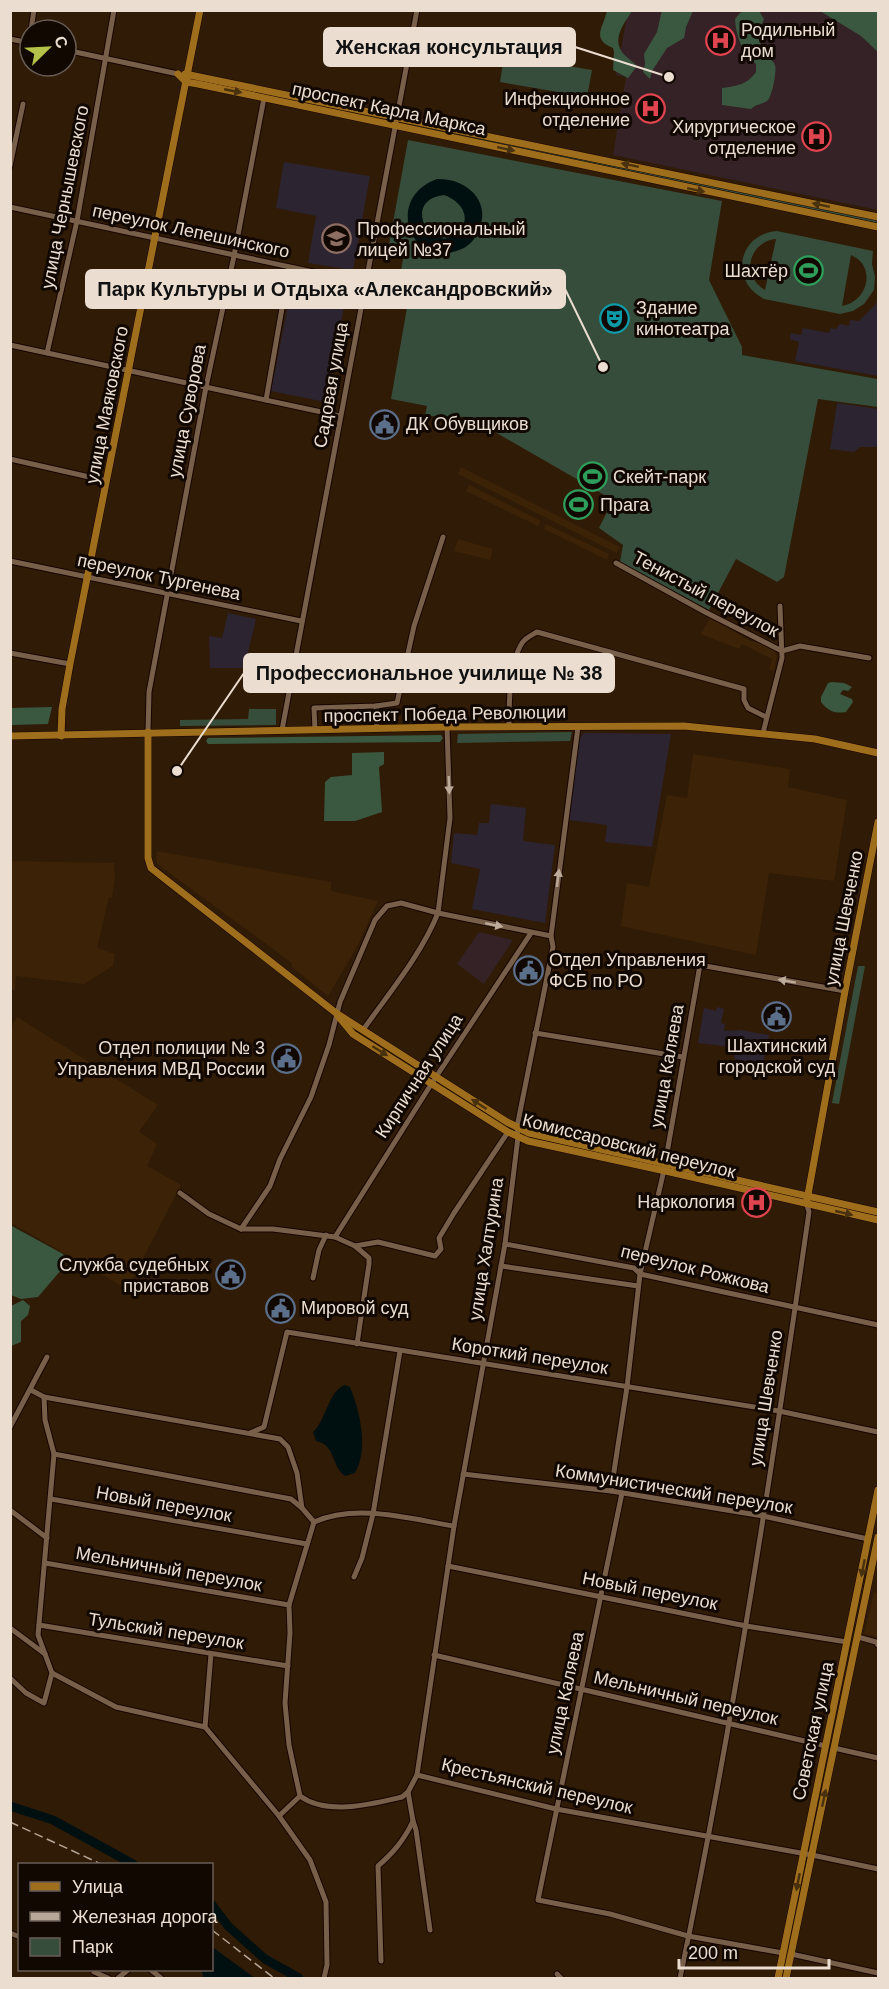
<svg xmlns="http://www.w3.org/2000/svg" width="889" height="1989" font-family="Helvetica,sans-serif">
	<style>
		.built { fill: #3c2206 }
		.education { fill: #2d2432 }
		.medical { fill: #352226 }
		.green { fill: #354d3a; fill-rule: evenodd }
		.forest { fill: #3a5840 }
		.water { fill: #001010; fill-rule: evenodd }
		.lines { fill: none; stroke-linecap: round; stroke-linejoin: round }
		.river { stroke: #001010; stroke-width: 9 }
		.minor-casing { stroke: #170500; stroke-width: 7 }
		.major-casing { stroke: #170500; stroke-width: 8 }
		.minor { stroke: #785f49; stroke-width: 5 }
		.major { stroke: #9e6e1d; stroke-width: 7 }
		.rail { stroke: #b7a798; stroke-width: 1.5; stroke-dasharray: 9 4.5; stroke-linecap: butt }
		.oneway { fill: #49310d }
		.oneway2 { fill: #bdab9a }
		.labels { text-anchor: middle; stroke-width: 6; stroke-linejoin: round; paint-order: stroke }
		.poi-label { font-size: 18px; fill: #ebddd0; stroke: #110802; text-anchor: start }
		.street-label { font-size: 18px; fill: #ebddd0; stroke: #110802 }
		.leader { fill: none; stroke: #ebddd0; stroke-width: 2 }
		.callout-dot { fill: #ebddd0; stroke: #110802; stroke-width: 2 }
		.callout { fill: #ebddd0; stroke: #ebddd0; stroke-width: 2 }
		.callout-label { font-size: 20px; text-anchor: middle; font-weight: bold; fill: #111 }
	</style>
	<rect width="100%" height="100%" fill="#301b06"/>
	<g class="built">
		<path d="M461 467 620 547 617 553 458 474Z"/>
		<path d="M469 485 541 521 538 526 466 491Z"/>
		<path d="M546 524 609 554 607 560 544 529Z"/>
		<path d="M458 539 493 549 490 560 454 551Z"/>
		<path d="M710 618 752 642 754 640 774 650 777 656 774 671 769 669 772 659 742 644 739 649 701 634Z"/>
		<path d="M693 754 790 769 788 787 847 800 834 881 769 873 756 955 621 926 627 883 649 887 667 795 687 798Z"/>
		<path d="M157 851 331 882V891L378 901 357 947 328 996 292 967V963L164 869 157 863 156 858Z"/>
		<path d="M11 861 114 863 115 878 112 898 109 897 97 948 115 954 113 966 84 984 16 976 15 990H11Z"/>
		<path d="M17 1017 158 1105 139 1132 157 1144 147 1166 181 1185 127 1289 11 1223 10 1030Z"/>
		<path d="M874 1592 878 1593V1637L864 1634Z"/>
	</g>
	<g class="education">
		<path d="M284 162 370 176 353 270 308 263 316 216 276 208Z"/>
		<path d="M294 276 348 287 325 402 271 391Z"/>
		<path d="M878 294V376L795 361 799 342 790 339 791 333 801 335 803 328 829 333 831 328 836 329 840 324 849 326 850 320 859 321 876 304Z"/>
		<path d="M837 403 878 409V447H860L854 452 830 449Z"/>
		<path d="M228 613 256 619 245 665H243V668H210L209 636 222 638Z"/>
		<path d="M584 733 671 734 652 847 605 842 607 825 569 820 578 741Z"/>
		<path d="M491 804 526 808 523 841 555 845 545 923 472 909 480 869 451 863 454 833 477 835 479 823H489Z"/>
		<path d="M717 1007 724 1009 721 1023 725 1024 724 1031 740 1030 769 1035 763 1064 734 1059 735 1053 731 1047 698 1043 704 1008 716 1011Z"/>
	</g>
	<g class="medical">
		<path d="M628 11H878V210L613 155 626 77 616 75Z"/>
		<path d="M479 932 513 940 484 984 457 964Z"/>
	</g>
	<g class="green">
		<path d="M505 51 526 54V59L592 70 587 97 500 82Z"/>
		<path d="M415 123 878 220V223L415 126Z"/>
		<path d="M408 140 722 201 709 280 742 347V355L878 379V407L818 399 784 577 777 582 736 559 709 610 620 562 623 545 599 528 613 500 469 417 425 416 427 406 391 399 408 302 396 300 404 253 388 250Z"/>
		<path d="M777 231 873 251 872 264 875 277 874 290 864 304 853 311 840 314 764 299C729 281 738 234 777 231ZM775 239H776L765 290C741 276 748 243 775 239ZM851 255C877 266 868 302 842 306Z"/>
		<path d="M249 709H276V725L180 726V720L248 719Z"/>
		<path d="M572 732 570 741 457 743 458 734Z"/>
		<path d="M858 966H865L839 1104 832 1103Z"/>
	</g>
	<g class="forest">
		<path d="M662 10 693 11 686 27 684 38 667 48 652 71 650 79 643 72 645 64 644 54 657 32Z"/>
		<path d="M607 11H632C625 23 612 37 622 52 625 57 633 61 637 66L628 78 613 70 614 52 613 48C591 39 603 28 607 11Z"/>
		<path d="M745 11H759L764 19C757 33 759 42 764 56 769 58 773 60 775 65 777 71 772 96 768 100 764 104 756 104 751 109L722 105V88C736 86 747 85 756 72V64C742 53 736 36 735 19L740 13Z"/>
		<path d="M820 11H878V52L861 36Z"/>
		<path d="M832 682 844 683 852 687 848 691 843 690 840 694 852 699 853 702 846 712C835 714 828 711 821 702V697L828 683Z"/>
		<path d="M52 707 48 724 11 725V708Z"/>
		<path d="M441 735 443 738 440 742 208 744 206 741 208 738Z"/>
		<path d="M384 752V764L379 767 382 812 355 821H324L325 782 331 777 352 775V753Z"/>
		<path d="M10 1225 63 1254 65 1258 61 1270 38 1297 21 1299 11 1295Z"/>
		<path d="M23 1300 30 1306 28 1315 21 1321V1342L11 1346V1306Z"/>
	</g>
	<g class="water">
		<path d="M437 179C466 178 493 201 478 232 474 241 468 247 459 250 410 269 384 198 437 179ZM444 195C459 200 473 216 459 231 433 259 399 200 444 195Z"/>
		<path d="M345 1385 350 1387C360 1411 369 1450 355 1473L345 1476C331 1466 336 1445 316 1441L313 1432C327 1419 328 1391 345 1385Z"/>
		<path d="M212 1946 215 1949 255 1978H204L201 1970H212Z"/>
	</g>
	<g class="lines">
		<g class="river">
			<path d="M10 1806 53 1820 133 1864"/>
			<path d="M212 1905 228 1926 265 1959 299 1978"/>
		</g>
		<defs>
			<g id="minor">
				<path d="M31 30 34 10"/>
				<path d="M10 39 30 43"/>
				<path d="M66 50 178 74"/>
				<path d="M10 166 23 104"/>
				<path d="M10 207 365 283"/>
				<path d="M10 345 340 416"/>
				<path d="M47 353 77 221 114 10"/>
				<path d="M266 400 289 268"/>
				<path d="M10 459 107 481"/>
				<path d="M10 561 301 621"/>
				<path d="M616 563 705 612 782 651 800 646 869 658"/>
				<path d="M10 653 70 664"/>
				<path d="M376 706 377 728"/>
				<path d="M509 727C509 703 509 664 522 643 525 638 532 635 537 632L744 689V700L748 708 766 717"/>
				<path d="M282 730 417 10"/>
				<path d="M315 730 314 708 376 706 397 703 414 626 443 537"/>
				<path d="M148 732 149 692 206 387 234 256 264 98"/>
				<path d="M763 733 782 658 780 606"/>
				<path d="M363 1030C389 993 421 955 438 913L450 818 447 727"/>
				<path d="M535 1033 683 1057"/>
				<path d="M180 1193 209 1214 241 1229H273L335 1237 355 1246 378 1242 435 1256 441 1249 439 1238 454 1213 508 1132"/>
				<path d="M241 1229 270 1186 280 1159 311 1097 329 1045 340 1002 375 920 387 906 401 903 438 913 551 936"/>
				<path d="M335 1237 432 1083 531 933"/>
				<path d="M505 1244 634 1268 640 1274 878 1325"/>
				<path d="M355 1246 369 1258V1264L357 1344"/>
				<path d="M501 1266 638 1286"/>
				<path d="M313 1278 319 1250 326 1235"/>
				<path d="M31 1390 44 1397 280 1439 288 1447 297 1473 302 1508 314 1522"/>
				<path d="M44 1397 45 1420 54 1454 38 1635 52 1673 116 1707 205 1727 279 1816 310 1860 326 1902 327 1965 324 1978"/>
				<path d="M10 1427 47 1357"/>
				<path d="M250 1433 264 1427 287 1332 779 1411 878 1432"/>
				<path d="M54 1454 291 1499 302 1508"/>
				<path d="M463 1474 611 1491 763 1516 868 1539"/>
				<path d="M611 1491 627 1387 640 1274 664 1170 700 965 845 991"/>
				<path d="M622 1493 538 1900 610 1914 688 1936 783 1953"/>
				<path d="M51 1499 307 1544"/>
				<path d="M10 1510 47 1538"/>
				<path d="M314 1522 289 1605 290 1633 285 1703 289 1745 300 1796C327 1816 372 1804 402 1797L408 1792 417 1775 454 1526 505 1244 518 1137 517 1127 553 947 551 936 578 727"/>
				<path d="M314 1522C357 1503 410 1519 454 1526"/>
				<path d="M45 1563 289 1605"/>
				<path d="M448 1566 746 1626 847 1642"/>
				<path d="M354 1577 362 1558 373 1514 400 1351"/>
				<path d="M39 1625 288 1666"/>
				<path d="M10 1628 45 1654"/>
				<path d="M858 1637 876 1642 878 1645"/>
				<path d="M434 1655 826 1746"/>
				<path d="M10 1678 26 1693 44 1703 52 1673"/>
				<path d="M205 1727 211 1654"/>
				<path d="M834 1748 878 1758"/>
				<path d="M417 1775 556 1809 812 1855 878 1869"/>
				<path d="M408 1792 413 1821 416 1830 430 1930"/>
				<path d="M279 1816 300 1796"/>
				<path d="M10 1933 20 1937"/>
				<path d="M791 1954 878 1973"/>
				<path d="M381 1961 378 1866C394 1852 404 1840 413 1821"/>
				<path d="M151 1970 161 1978"/>
				<path d="M94 1972 108 1978"/>
				<path d="M557 1974 561 1978"/>
				<path d="M118 1978 128 1970"/>
				<path d="M680 1978C733 1725 772 1469 809 1212L807 1205"/>
			</g>
			<g id="major">
				<path d="M178 74 186 82 198 84 878 227"/>
				<path d="M185 74 878 217"/>
				<path d="M148 732V858L151 868 336 1013 507 1122 529 1133 878 1212"/>
				<path d="M10 736 447 727 684 726 815 739 878 753"/>
				<path d="M61 736 62 709 70 664 200 10"/>
				<path d="M338 1016 353 1034 508 1132 528 1141 670 1172 878 1220"/>
				<path d="M807 1200 845 991 878 822"/>
				<path d="M778 1978 878 1490"/>
				<path d="M786 1978 878 1537"/>
			</g>
		</defs>
		<use href="#minor" class="minor-casing"/>
		<use href="#major" class="major-casing"/>
		<use href="#minor" class="minor"/>
		<use href="#major" class="major"/>
		<g class="rail">
			<path d="M10 1822 101 1864"/>
			<path d="M212 1930 274 1978"/>
		</g>
	</g>
	<defs><path id="oneway-solid" d="M-6-.8H1V-3.2L6.5 0L1 3.2V.8H-6Z" transform="scale(1.5)"/></defs>
	<g class="oneway">
		<use href="#oneway-solid" transform="translate(233 91) rotate(11)"/>
		<use href="#oneway-solid" transform="translate(506 149) rotate(12)"/>
		<use href="#oneway-solid" transform="translate(630 165) rotate(-168)"/>
		<use href="#oneway-solid" transform="translate(696 190) rotate(12)"/>
		<use href="#oneway-solid" transform="translate(821 205) rotate(-168)"/>
		<use href="#oneway-solid" transform="translate(380 1051) rotate(32)"/>
		<use href="#oneway-solid" transform="translate(479 1104) rotate(-147)"/>
		<use href="#oneway-solid" transform="translate(844 1213) rotate(13)"/>
		<use href="#oneway-solid" transform="translate(863 1568) rotate(101)"/>
		<use href="#oneway-solid" transform="translate(824 1798) rotate(-78)"/>
		<use href="#oneway-solid" transform="translate(798 1882) rotate(101)"/>
	</g>
	<g class="oneway2">
		<use href="#oneway-solid" transform="translate(449 785) rotate(88)"/>
		<use href="#oneway-solid" transform="translate(558 878) rotate(-83)"/>
		<use href="#oneway-solid" transform="translate(494 925) rotate(12)"/>
		<use href="#oneway-solid" transform="translate(787 981) rotate(-170)"/>
	</g>
	<defs>
		<symbol id="hospital-ring" viewBox="-11 -11 22 22"><circle r="9.5" fill="#110802" stroke="#e0444e" stroke-width="1.5"/><path d="M-5-5h3v3.5h4V-5h3V5h-3V1.5h-4V5h-3Z" fill="#e0444e"/></symbol>
		<symbol id="university-ring" viewBox="-11 -11 22 22"><circle r="9.5" fill="#110802" stroke="#8d6e63" stroke-width="1.5"/><path d="M0-5L7-2L0 1L-7-2ZM-4 1L0 2.5L4 1V4Q0 6-4 4Z" fill="#8d6e63"/></symbol>
		<symbol id="stadium-ring" viewBox="-11 -11 22 22"><circle r="9.5" fill="#110802" stroke="#2e9e5b" stroke-width="1.5"/><path d="M0-5a6.5 5 0 1 0 0 10a6.5 5 0 1 0 0-10ZM-3.5-1.8h7v3.6h-7Z" fill="#2e9e5b"/></symbol>
		<symbol id="theatre-ring" viewBox="-11 -11 22 22"><circle r="9.5" fill="#110802" stroke="#0f9aa8" stroke-width="1.5"/><path d="M-5-5.5Q0-4 5-5.5V0Q5 5 0 6Q-5 5-5 0ZM-3.3-2.5H-1v1.5H-3.3ZM1-2.5H3.3v1.5H1ZM-2.8 1Q0 5.5 2.8 1Z" fill="#0f9aa8"/></symbol>
		<symbol id="civic-ring" viewBox="-11 -11 22 22"><circle r="9.5" fill="#110802" stroke="#5c6f8a" stroke-width="1.5"/><path d="M-.6-6.5H3V-4.5H.6V-3L4-1V1h2V6H-6V1h2V-1L-.6-3ZM-1.2 2.5V6h2.4V2.5Z" fill="#5c6f8a"/></symbol>
	</defs>
	<g fill-rule="evenodd">
		<use href="#hospital-ring" x="704" y="24" width="33" height="33"/>
		<use href="#hospital-ring" x="634" y="92" width="33" height="33"/>
		<use href="#hospital-ring" x="800" y="120" width="33" height="33"/>
		<use href="#university-ring" x="320" y="222" width="33" height="33"/>
		<use href="#stadium-ring" x="792" y="254" width="33" height="33"/>
		<use href="#theatre-ring" x="598" y="302" width="33" height="33"/>
		<use href="#civic-ring" x="368" y="408" width="33" height="33"/>
		<use href="#stadium-ring" x="576" y="460" width="33" height="33"/>
		<use href="#stadium-ring" x="562" y="488" width="33" height="33"/>
		<use href="#civic-ring" x="512" y="954" width="33" height="33"/>
		<use href="#civic-ring" x="760" y="1000" width="33" height="33"/>
		<use href="#civic-ring" x="270" y="1042" width="33" height="33"/>
		<use href="#hospital-ring" x="740" y="1186" width="33" height="33"/>
		<use href="#civic-ring" x="214" y="1258" width="33" height="33"/>
		<use href="#civic-ring" x="264" y="1292" width="33" height="33"/>
	</g>
	<g class="labels">
		<g class="poi-label">
			<text x="741" y="36">Родильный<tspan x="741" dy="21">дом</tspan></text>
			<text x="630" y="105" text-anchor="end">Инфекционное<tspan x="630" dy="21">отделение</tspan></text>
			<text x="796" y="133" text-anchor="end">Хирургическое<tspan x="796" dy="21">отделение</tspan></text>
			<text x="357" y="235">Профессиональный<tspan x="357" dy="21">лицей №37</tspan></text>
			<text x="788" y="277" text-anchor="end">Шахтёр</text>
			<text x="636" y="314">Здание<tspan x="636" dy="21">кинотеатра</tspan></text>
			<text x="406" y="430">ДК Обувщиков</text>
			<text x="613" y="483">Скейт-парк</text>
			<text x="600" y="511">Прага</text>
			<text x="549" y="966">Отдел Управления<tspan x="549" dy="21">ФСБ по РО</tspan></text>
			<text x="777" y="1052" text-anchor="middle">Шахтинский<tspan x="777" dy="21">городской суд</tspan></text>
			<text x="265" y="1054" text-anchor="end">Отдел полиции № 3<tspan x="265" dy="21">Управления МВД России</tspan></text>
			<text x="735" y="1208" text-anchor="end">Наркология</text>
			<text x="209" y="1271" text-anchor="end">Служба судебных<tspan x="209" dy="21">приставов</tspan></text>
			<text x="301" y="1314">Мировой суд</text>
		</g>
		<g class="street-label">
			<text transform="translate(389 109) rotate(12)" y="6">проспект Карла Маркса</text>
			<text transform="translate(65 197) rotate(-79)" y="6">улица Чернышевского</text>
			<text transform="translate(191 231) rotate(12)" y="6">переулок Лепешинского</text>
			<text transform="translate(331 385) rotate(-80)" y="6">Садовая улица</text>
			<text transform="translate(107 405) rotate(-79)" y="6">улица Маяковского</text>
			<text transform="translate(187 411) rotate(-79)" y="6">улица Суворова</text>
			<text transform="translate(159 577) rotate(12)" y="6">переулок Тургенева</text>
			<text transform="translate(706 594) rotate(28)" y="6">Тенистый переулок</text>
			<text transform="translate(445 714) rotate(-1)" y="6">проспект Победа Революции</text>
			<text transform="translate(844 918) rotate(-79)" y="6">улица Шевченко</text>
			<text transform="translate(667 1066) rotate(-80)" y="6">улица Каляева</text>
			<text transform="translate(419 1076) rotate(-57)" y="6">Кирпичная улица</text>
			<text transform="translate(629 1146) rotate(14)" y="6">Комиссаровский переулок</text>
			<text transform="translate(486 1249) rotate(-81)" y="6">улица Халтурина</text>
			<text transform="translate(695 1269) rotate(14)" y="6">переулок Рожкова</text>
			<text transform="translate(530 1356) rotate(9)" y="6">Короткий переулок</text>
			<text transform="translate(766 1398) rotate(-81)" y="6">улица Шевченко</text>
			<text transform="translate(674 1489) rotate(9)" y="6">Коммунистический переулок</text>
			<text transform="translate(164 1504) rotate(10)" y="6">Новый переулок</text>
			<text transform="translate(169 1569) rotate(10)" y="6">Мельничный переулок</text>
			<text transform="translate(650 1591) rotate(11)" y="6">Новый переулок</text>
			<text transform="translate(166 1631) rotate(9)" y="6">Тульский переулок</text>
			<text transform="translate(565 1693) rotate(-78)" y="6">улица Каляева</text>
			<text transform="translate(686 1698) rotate(13)" y="6">Мельничный переулок</text>
			<text transform="translate(813 1731) rotate(-78)" y="6">Советская улица</text>
			<text transform="translate(537 1786) rotate(13)" y="6">Крестьянский переулок</text>
		</g>
	</g>
	<path class="leader" d="M669 77L575 47M603 367L565 289M177 771L244 673"/>
	<g class="callout-dot">
		<circle cx="669" cy="77" r="6"/>
		<circle cx="603" cy="367" r="6"/>
		<circle cx="177" cy="771" r="6"/>
	</g>
	<g class="callout">
		<rect x="324" y="28" width="251" height="38" rx="6"/>
		<rect x="86" y="270" width="479" height="38" rx="6"/>
		<rect x="244" y="654" width="370" height="38" rx="6"/>
	</g>
	<g class="callout-label">
		<text x="449" y="54">Женская консультация</text>
		<text x="325" y="296">Парк Культуры и Отдыха «Александровский»</text>
		<text x="429" y="680">Профессиональное училище № 38</text>
	</g>
	<rect width="889" height="1989" fill="none" stroke="#ebddd0" stroke-width="24"/>
	<rect x="18" y="1863" width="195" height="108" fill="#110802" stroke="#685d54" stroke-width="1.5"/>
	<rect x="30" y="1882" width="30" height="9" fill="#9e6e1d" stroke="#685d54" stroke-width="1.5"/>
	<text x="72" y="1893" font-size="18" fill="#ebddd0">Улица</text>
	<rect x="30" y="1912" width="30" height="9" fill="#b7a798" stroke="#685d54" stroke-width="1.5"/>
	<text x="72" y="1923" font-size="18" fill="#ebddd0">Железная дорога</text>
	<rect x="30" y="1938" width="30" height="18" fill="#354d3a" stroke="#685d54" stroke-width="1.5"/>
	<text x="72" y="1953" font-size="18" fill="#ebddd0">Парк</text>
	<g transform="translate(48 48) rotate(66)"><circle r="28" fill="#110802" stroke="#685d54" stroke-width="1.5"/>
	<path d="M0-4.5L10 22L0 15L-10 22Z" fill="#b4c24a"/>
	<text y="-9" font-size="16" font-weight="bold" text-anchor="middle" fill="#ebddd0">С</text>
	</g>
	<path d="M679 1959v9h150v-9" fill="none" stroke="#ebddd0" stroke-width="3"/>
	<text x="688" y="1959" font-size="18" fill="#ebddd0" stroke="#110802" stroke-width="4.5" paint-order="stroke">200 m</text>
</svg>
